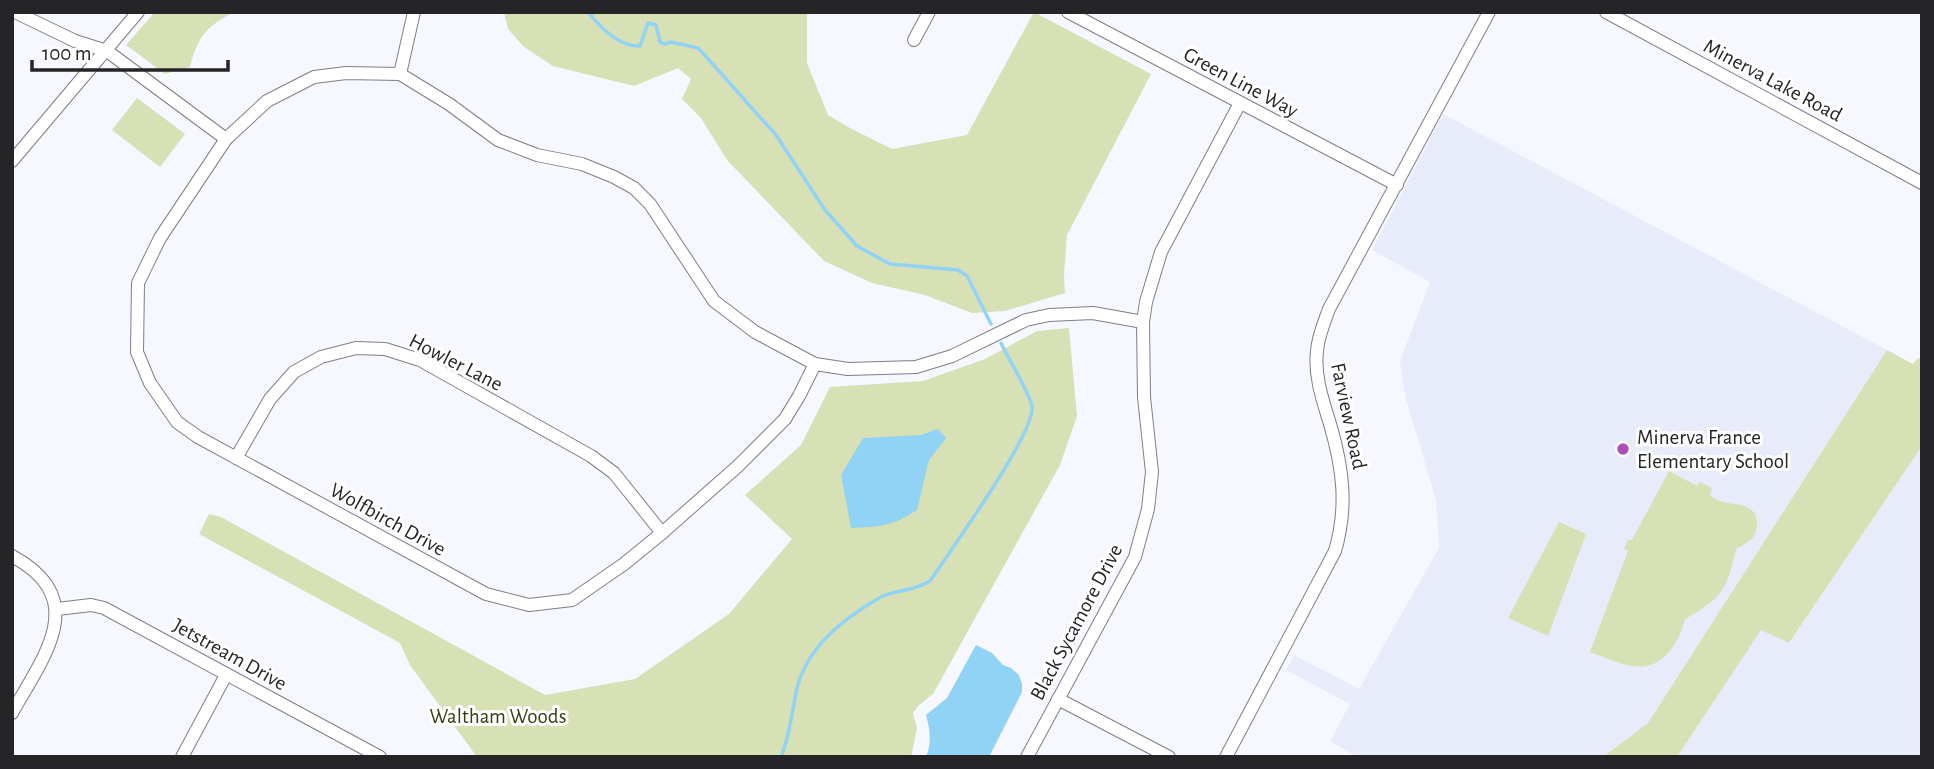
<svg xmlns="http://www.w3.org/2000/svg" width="1934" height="769" font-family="'Alegreya Sans',sans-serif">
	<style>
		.built { fill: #e8ebfa }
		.green { fill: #d8e0b6 }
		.water { fill: #90d3f5 }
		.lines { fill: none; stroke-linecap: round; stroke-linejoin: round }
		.stream { stroke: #90d3f5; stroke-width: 3.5 }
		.minor-casing { stroke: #7e7f86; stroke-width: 14 }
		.minor { stroke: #fff; stroke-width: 12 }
		.poi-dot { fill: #ad51bb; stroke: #fff; stroke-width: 2.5 }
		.labels { text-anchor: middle; stroke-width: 6; stroke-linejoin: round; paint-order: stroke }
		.street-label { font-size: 21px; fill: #252528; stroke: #fff }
		.poi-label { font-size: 21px; fill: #252528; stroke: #fff; text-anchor: start }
		.park-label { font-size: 21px; fill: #393f10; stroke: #fff }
	</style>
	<rect width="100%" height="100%" fill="#f6f7ff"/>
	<g class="built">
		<path d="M1443 114 1887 350 1648 723 1603 757H1357L1330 741 1350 704 1286 670 1294 655 1359 689 1439 548 1436 500 1406 399 1400 361 1430 282 1372 250Z"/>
		<path d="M1922 446V757H1677L1761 629 1790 642Z"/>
	</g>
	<g class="green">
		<path d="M155 12H234C206 27 198 36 190 67L165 74 126 45Z"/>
		<path d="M504 12H807V63L828 115 850 128 892 149 967 135 1034 12 1151 74 1067 235 1064 275 1065 293 1005 311 972 313 925 295 872 283 824 261 727 160 701 118 682 99 691 79 678 68 634 86 553 66 524 47 508 29Z"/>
		<path d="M137 98 185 134 160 167 112 130Z"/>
		<path d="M1069 328 1077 416 1060 465 933 694 919 705 913 713 917 728 911 757H477L410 665 400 643 199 534 209 514 221 517 545 695 635 679 729 614 792 539 745 495 801 445 830 387 923 381 985 359 1037 331Z"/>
		<path d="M1887 350 1913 364 1918 358 1922 360V446L1789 643 1761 630 1677 757H1603L1648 723Z"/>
		<path d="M1669 471 1697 486 1700 482 1712 488 1710 495C1723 510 1758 496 1757 525 1756 539 1747 543 1736 549 1727 590 1722 598 1685 619 1680 642 1661 672 1633 666 1618 664 1604 657 1590 652L1628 551 1624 549 1628 540H1632Z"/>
		<path d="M1559 522 1586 534 1548 636 1508 618Z"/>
	</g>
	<g class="water">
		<path d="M938 429 946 438 929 460 917 510C893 526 880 527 851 528L841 475 863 438 921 435Z"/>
		<path d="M976 645 992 653 1003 665 1011 668 1019 675 1022 684V692L989 757H926C932 742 930 730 926 715L947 698Z"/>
	</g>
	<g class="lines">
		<g class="stream">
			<path d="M588 12C600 27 620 47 640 46L648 23 656 25 660 42 664 44 671 42 698 48 710 61 776 135 825 210 857 246 890 264 958 270 967 276 991 324"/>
			<path d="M781 757C790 736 792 710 797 688 808 646 843 619 879 598 894 589 911 593 930 581 948 554 1037 431 1032 406 1029 392 1008 358 1001 343"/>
		</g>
		<defs>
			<g id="minor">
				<path d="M15 12 75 41 107 51 226 139"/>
				<path d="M1068 12 1397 185"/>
				<path d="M1606 12 1922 183"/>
				<path d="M914 40 929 12"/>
				<path d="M400 74 414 12"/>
				<path d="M12 161 138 12"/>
				<path d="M815 364 799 396 785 419 738 466 662 533 624 564 572 600 529 605 486 594 198 437 177 422 150 383 137 352 138 283 160 238 226 139 267 101 314 77 346 73 400 74 449 104 498 140 537 155 582 164 614 177 634 188 650 204 714 301 755 332 815 364 848 369 916 367 952 356 1026 320 1049 315 1093 313 1143 322"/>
				<path d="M236 458 270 399 294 372 321 357 356 348 385 349 420 360 591 456 614 473 662 533"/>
				<path d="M12 556C92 599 43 657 12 713"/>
				<path d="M57 609 91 605 104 608 380 757"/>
				<path d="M1058 699 1169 757"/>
				<path d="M182 757 226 675"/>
				<path d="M1027 757 1135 557 1148 509 1152 472 1144 397 1143 322 1146 302 1161 252 1240 103"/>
				<path d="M1226 757 1335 551C1348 507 1343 468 1330 424 1323 401 1314 376 1317 351 1318 336 1324 323 1329 309L1489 12"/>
			</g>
		</defs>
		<use href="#minor" class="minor-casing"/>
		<use href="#minor" class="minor"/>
	</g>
	<circle class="poi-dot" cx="1623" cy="449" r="7"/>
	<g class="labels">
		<g class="street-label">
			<text transform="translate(1773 80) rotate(28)" y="7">Minerva Lake Road</text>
			<text transform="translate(1241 82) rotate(28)" y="7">Green Line Way</text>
			<text transform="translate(456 362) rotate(27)" y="7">Howler Lane</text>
			<text transform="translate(1349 416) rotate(78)" y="7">Farview Road</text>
			<text transform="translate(388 519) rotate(29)" y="7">Wolfbirch Drive</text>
			<text transform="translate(1076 622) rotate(-62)" y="7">Black Sycamore Drive</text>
			<text transform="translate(230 654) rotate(29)" y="7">Jetstream Drive</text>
		</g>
		<g class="poi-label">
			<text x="1637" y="444">Minerva France<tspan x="1637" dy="24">Elementary School</tspan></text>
		</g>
		<g class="park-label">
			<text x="498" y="723">Waltham Woods</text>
		</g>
	</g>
	<rect width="1934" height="769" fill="none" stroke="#252528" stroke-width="28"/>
	<path d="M32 60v10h196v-10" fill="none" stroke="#252528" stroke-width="3.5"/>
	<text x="42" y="60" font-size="21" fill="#252528" stroke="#ffffff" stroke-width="5" paint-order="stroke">100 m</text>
</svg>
